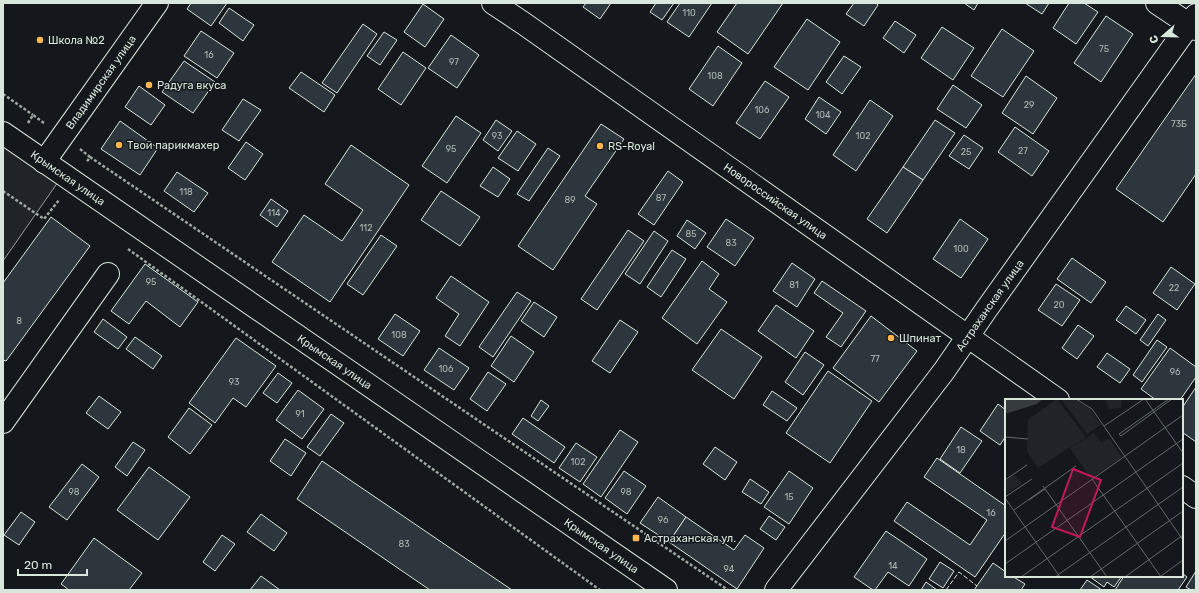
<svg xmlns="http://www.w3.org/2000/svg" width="1199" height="593" font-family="Rubik,sans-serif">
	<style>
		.green { fill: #202428; stroke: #939e99 }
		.building { fill: #2c363c; stroke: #d8e6dc }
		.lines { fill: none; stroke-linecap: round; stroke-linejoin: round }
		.minor-casing { stroke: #d8e6dc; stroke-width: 24 }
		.path { stroke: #9da8a2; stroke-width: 2.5; stroke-dasharray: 3 2; stroke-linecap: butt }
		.minor { stroke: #14181c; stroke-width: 22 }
		.fence { stroke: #d8e6dc; stroke-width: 1; stroke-dasharray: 5 2; stroke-linecap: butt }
		.poi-dot { fill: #ffb74d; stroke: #14181c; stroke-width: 1.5 }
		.labels { text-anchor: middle; stroke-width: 3; stroke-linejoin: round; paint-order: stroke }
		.number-label { font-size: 9px; fill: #adbab4 }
		.poi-label { font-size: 11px; fill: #d8e6dc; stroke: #14181c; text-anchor: start }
		.street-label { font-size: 11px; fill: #d8e6dc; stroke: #14181c }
		.inset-road { fill: none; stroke: #626a69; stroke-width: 1 }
		.view { fill: #c2185b; fill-opacity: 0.15; stroke: #c2185b; stroke-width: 2 }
		.inset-edge { fill: none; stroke: #d8e6dc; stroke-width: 2 }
	</style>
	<rect width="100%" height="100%" fill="#14181c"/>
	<path class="green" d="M3 145 58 182 3 261Z"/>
	<g class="building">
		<path d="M191 3H227L211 26 187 9Z"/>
		<path d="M586 3H611L600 19 583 7Z"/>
		<path d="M656 3H674L662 20 650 12Z"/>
		<path d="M680 3H712L689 37 667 22Z"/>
		<path d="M737 3H783L748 54 717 32Z"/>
		<path d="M854 3H876L878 5 864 26 846 14Z"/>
		<path d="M964 3H978L974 10Z"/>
		<path d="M1025 3H1049L1042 14Z"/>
		<path d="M1069 3H1084L1098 12 1076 44 1053 28Z"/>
		<path d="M423 4 444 19 425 47 404 32Z"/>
		<path d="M229 8 254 25 243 41 219 23Z"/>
		<path d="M1106 16 1133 34 1101 82 1074 63Z"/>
		<path d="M807 19 840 42 808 90 774 67Z"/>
		<path d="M895 21 916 35 904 53 883 38Z"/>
		<path d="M363 24 377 34 337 93 322 83Z"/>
		<path d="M942 27 974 48 953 80 921 58Z"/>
		<path d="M1002 29 1034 51 1003 97 971 76Z"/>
		<path d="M201 31 234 53 217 78 184 56Z"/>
		<path d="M384 32 397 40 380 65 367 56Z"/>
		<path d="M451 35 479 55 457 88 428 68Z"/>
		<path d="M718 46 742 63 713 106 689 89Z"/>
		<path d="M403 52 426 68 401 105 378 89Z"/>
		<path d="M844 56 861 67 842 94 826 82Z"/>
		<path d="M184 61 215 82 193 113 162 92Z"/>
		<path d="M301 72 335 95 324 112 289 88Z"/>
		<path d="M1196 74V174L1163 222 1116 189Z"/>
		<path d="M1026 76 1057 98 1033 134 1002 113Z"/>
		<path d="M765 81 789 97 760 139 736 123Z"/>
		<path d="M953 85 982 105 966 128 937 109Z"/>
		<path d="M139 86 165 105 151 125 125 107Z"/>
		<path d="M819 97 841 112 826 134 805 119Z"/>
		<path d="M243 99 261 110 239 141 222 130Z"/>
		<path d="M870 100 893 116 856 171 833 155Z"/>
		<path d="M456 116 481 133 447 183 422 166Z"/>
		<path d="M496 120 512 131 498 151 483 140Z"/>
		<path d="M935 120 955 133 923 180 903 167Z"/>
		<path d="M120 121 158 148 140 175 101 149Z"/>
		<path d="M601 124 624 139 585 196 597 204 553 270 518 246Z"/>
		<path d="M1015 127 1049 151 1032 176 998 152Z"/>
		<path d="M517 131 536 144 518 171 498 158Z"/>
		<path d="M964 135 983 148 969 169 949 156Z"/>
		<path d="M246 142 263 154 245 180 228 168Z"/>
		<path d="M351 145 409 185 330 302 272 262 304 215 342 241 363 210 325 184Z"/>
		<path d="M548 148 560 156 529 201 517 194Z"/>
		<path d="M493 167 510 179 498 197 480 186Z"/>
		<path d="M903 167 923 180 887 233 867 219Z"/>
		<path d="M668 171 683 182 654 225 638 214Z"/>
		<path d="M177 172 208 193 194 212 164 191Z"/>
		<path d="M441 191 480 217 460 246 421 220Z"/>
		<path d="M271 199 288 211 277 227 260 215Z"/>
		<path d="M51 217 90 246 6 361 3 360V283Z"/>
		<path d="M726 219 754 238 735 266 707 247Z"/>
		<path d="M960 219 988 239 961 278 933 259Z"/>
		<path d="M687 220 706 233 695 249 677 236Z"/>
		<path d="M628 230 644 241 597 310 581 299Z"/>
		<path d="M654 231 668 241 640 284 625 274Z"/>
		<path d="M381 235 397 246 363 295 347 284Z"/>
		<path d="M672 250 686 259 661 297 647 287Z"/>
		<path d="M1072 258 1106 282 1091 303 1057 279Z"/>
		<path d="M702 261 719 274 709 289 727 302 697 344 662 318Z"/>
		<path d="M792 263 815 279 797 307 773 291Z"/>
		<path d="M145 264 198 302 180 327 146 301 129 324 111 311Z"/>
		<path d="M1171 267 1195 284 1177 310 1153 293Z"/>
		<path d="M451 276 489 302 460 346 445 336 459 314 436 298Z"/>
		<path d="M822 281 866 311 841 347 826 337 843 313 814 293Z"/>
		<path d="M1056 284 1080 300 1062 326 1038 310Z"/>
		<path d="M517 292 531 301 493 357 479 347Z"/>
		<path d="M534 302 557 317 544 337 521 321Z"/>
		<path d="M776 305 814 331 796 358 758 331Z"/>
		<path d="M1126 306 1146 320 1136 334 1116 320Z"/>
		<path d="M395 314 420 331 403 356 378 339Z"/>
		<path d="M1158 314 1166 320 1148 346 1140 340Z"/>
		<path d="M871 316 917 351 879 402 833 368Z"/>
		<path d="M103 319 127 337 118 349 94 332Z"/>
		<path d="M620 320 638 332 610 373 592 361Z"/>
		<path d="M1078 325 1094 336 1077 359 1062 348Z"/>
		<path d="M721 329 762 357 734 399 692 370Z"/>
		<path d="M511 336 534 352 514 382 491 366Z"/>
		<path d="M135 337 162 356 153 369 126 349Z"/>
		<path d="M236 338 276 366 246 407 233 398 215 423 189 403Z"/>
		<path d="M1157 340 1167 347 1142 382 1133 375Z"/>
		<path d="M439 348 469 368 454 390 424 370Z"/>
		<path d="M1170 348 1196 367V377L1180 400H1156L1141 389Z"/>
		<path d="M805 352 824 365 803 395 785 382Z"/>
		<path d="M1107 353 1130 369 1120 383 1097 367Z"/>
		<path d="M828 371 872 401 830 463 786 433Z"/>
		<path d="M488 372 506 384 487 411 470 399Z"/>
		<path d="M278 373 292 383 277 403 263 393Z"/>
		<path d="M1196 387V442L1182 432V408Z"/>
		<path d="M298 390 324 409 302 439 276 420Z"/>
		<path d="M772 391 797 408 787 421 763 405Z"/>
		<path d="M99 396 121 412 108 429 86 413Z"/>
		<path d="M541 400 549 406 538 421 531 416Z"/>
		<path d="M998 404 1006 410V436L1000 445 980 431Z"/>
		<path d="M189 408 212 425 190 454 168 437Z"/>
		<path d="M331 414 344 423 320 456 307 447Z"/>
		<path d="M523 418 565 447 554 463 512 434Z"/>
		<path d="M961 427 982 441 960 473 940 459Z"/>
		<path d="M620 430 638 442 601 497 583 484Z"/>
		<path d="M285 439 306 453 291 476 270 461Z"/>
		<path d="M133 442 145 450 127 476 115 467Z"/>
		<path d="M576 443 597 457 580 482 559 468Z"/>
		<path d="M715 447 737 462 725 480 703 464Z"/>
		<path d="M937 458 1006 506V532L975 577 894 521 907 502 970 545 987 520 924 477Z"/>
		<path d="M322 461 512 590H430L297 499Z"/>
		<path d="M82 464 99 477 67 520 49 507Z"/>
		<path d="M149 467 190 497 158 540 117 510Z"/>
		<path d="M624 471 646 486 627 514 605 498Z"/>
		<path d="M789 471 813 488 789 524 764 507Z"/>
		<path d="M750 479 769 492 761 504 742 492Z"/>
		<path d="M658 497 686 517 669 542 640 523Z"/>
		<path d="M21 512 35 522 19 545 4 535Z"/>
		<path d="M261 514 287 533 274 551 247 532Z"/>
		<path d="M769 516 785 527 776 540 760 529Z"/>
		<path d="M686 517 734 550 745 535 764 548 737 589 669 542Z"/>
		<path d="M886 531 927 559 909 586 888 572 875 590H873L854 577Z"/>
		<path d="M222 535 235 544 215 571 203 562Z"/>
		<path d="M94 538 142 573 129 590H69L61 584Z"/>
		<path d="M940 562 954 571 943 588 929 579Z"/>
		<path d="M993 563 1006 572V576H1012L1025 584 1021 590H974Z"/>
		<path d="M1196 571V590H1191L1186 587Z"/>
		<path d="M1182 573 1187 577 1178 590H1115L1124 576H1182Z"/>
		<path d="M261 576 280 590H250Z"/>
		<path d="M1089 576H1122L1114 587 1107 582 1104 587Z"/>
		<path d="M1087 580 1102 590H1080Z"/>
		<path d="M926 582 937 590H921Z"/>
	</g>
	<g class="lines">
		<defs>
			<g id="minor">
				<path id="s1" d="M493 3 523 23 1058 400"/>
				<path d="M1157 3 1196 29"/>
				<path id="s2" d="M3 133 666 590"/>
				<path id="s3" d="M44 162 157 3"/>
				<path d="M3 422 108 274"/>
				<path d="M1182 487 1196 497"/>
				<path id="s4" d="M776 590 944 371 986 310 1196 15"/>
			</g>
		</defs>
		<use href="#minor" class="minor-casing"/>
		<g class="path">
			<path d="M3 94 33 115"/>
			<path d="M28 123 33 115 44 123"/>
			<path d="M80 149 90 157 86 163"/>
			<path d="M90 157 728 590"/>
			<path d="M3 191 44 219 59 200"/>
			<path d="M128 249 600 590"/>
		</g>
		<use href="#minor" class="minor"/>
		<path class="fence" d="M946 590 959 572 977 586"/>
	</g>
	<g class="poi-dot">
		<circle cx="40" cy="40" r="4"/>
		<circle cx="149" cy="85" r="4"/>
		<circle cx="119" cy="145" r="4"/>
		<circle cx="600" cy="146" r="4"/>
		<circle cx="891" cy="338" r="4"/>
		<rect x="632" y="534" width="8" height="8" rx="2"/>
	</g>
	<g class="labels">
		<g class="number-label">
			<text x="689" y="16">110</text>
			<text x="1104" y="52">75</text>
			<text x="209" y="58">16</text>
			<text x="454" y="65">97</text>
			<text x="715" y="79">108</text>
			<text x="1029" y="108">29</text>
			<text x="762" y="113">106</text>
			<text x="823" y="118">104</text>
			<text x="1179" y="127">73Б</text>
			<text x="497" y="139">93</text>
			<text x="863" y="139">102</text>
			<text x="451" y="152">95</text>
			<text x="1023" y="154">27</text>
			<text x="966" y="155">25</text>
			<text x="186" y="195">118</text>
			<text x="661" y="201">87</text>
			<text x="570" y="203">89</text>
			<text x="274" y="216">114</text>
			<text x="366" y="231">112</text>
			<text x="691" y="237">85</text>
			<text x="731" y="246">83</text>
			<text x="961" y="252">100</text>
			<text x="151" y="285">95</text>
			<text x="794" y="288">81</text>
			<text x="1174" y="291">22</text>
			<text x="1059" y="308">20</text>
			<text x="19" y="324">8</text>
			<text x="399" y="338">108</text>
			<text x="875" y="362">77</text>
			<text x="446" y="372">106</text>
			<text x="1175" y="375">96</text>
			<text x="234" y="385">93</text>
			<text x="300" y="417">91</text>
			<text x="961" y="453">18</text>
			<text x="578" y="465">102</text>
			<text x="74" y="495">98</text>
			<text x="626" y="495">98</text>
			<text x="789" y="500">15</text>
			<text x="991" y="516">16</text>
			<text x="663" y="523">96</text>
			<text x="404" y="547">83</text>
			<text x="893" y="569">14</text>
			<text x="729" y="572">94</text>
		</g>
		<g class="poi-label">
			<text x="48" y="44">Школа №2</text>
			<text x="157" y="89">Радуга вкуса</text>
			<text x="127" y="149">Твой парикмахер</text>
			<text x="608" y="150">RS-Royal</text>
			<text x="899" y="342">Шпинат</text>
			<text x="644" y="542">Астраханская ул.</text>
		</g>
		<g class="street-label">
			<text dy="4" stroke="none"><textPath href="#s3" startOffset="98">Владимирская улица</textPath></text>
			<text dy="4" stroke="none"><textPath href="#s2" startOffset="79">Крымская улица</textPath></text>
			<text dy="4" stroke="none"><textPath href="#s1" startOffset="345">Новороссийская улица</textPath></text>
			<text dy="4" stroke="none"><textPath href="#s4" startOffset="356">Астраханская улица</textPath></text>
			<text dy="4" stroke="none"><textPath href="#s2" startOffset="403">Крымская улица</textPath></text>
			<text dy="4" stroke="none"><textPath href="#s2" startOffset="727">Крымская улица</textPath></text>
		</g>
	</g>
	<g transform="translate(1005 399)">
		<rect width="178" height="178" fill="#14181c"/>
		<path d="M52 0 81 38 33 69 22 52 23 21ZM56 0H69L84 9 96 26 82 35ZM100 0H117L116 9 104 10ZM89 34 97 44 104 39 117 58 86 80 65 49ZM9 76 17 84 2 94 0 82Z" fill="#202428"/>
		<path d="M0 0H38L32 5 3 14H0Z" fill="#363b3e"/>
		<path class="inset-road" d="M71 0 87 10 178 141M140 0 178 54M99 27 139 0M116 37 167 0M116 37 114 35 164 0M0 38 23 40M87 80 156 178M0 81 22 66M38 87 102 178M0 98 27 80M0 99 55 178M24 101 40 90M9 111 71 67M0 142 178 16M0 165 178 40M156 177 178 161M16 178 178 64M50 178 178 88M85 178 178 112M120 178 178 136"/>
		<path class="view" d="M68 70 96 81 75 138 47 128Z"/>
		<rect width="178" height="178" class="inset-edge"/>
	</g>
	<rect width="1199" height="593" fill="none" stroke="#d8e6dc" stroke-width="8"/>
	<g transform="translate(1163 36) rotate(250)" stroke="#14181c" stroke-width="3" paint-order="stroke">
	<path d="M0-3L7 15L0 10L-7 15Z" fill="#d8e6dc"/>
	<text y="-6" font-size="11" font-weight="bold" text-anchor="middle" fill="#d8e6dc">С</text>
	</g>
	<path d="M18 569v6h69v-6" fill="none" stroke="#d8e6dc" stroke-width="2"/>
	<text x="24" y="569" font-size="12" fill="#d8e6dc" stroke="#14181c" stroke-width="3" paint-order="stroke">20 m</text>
</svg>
